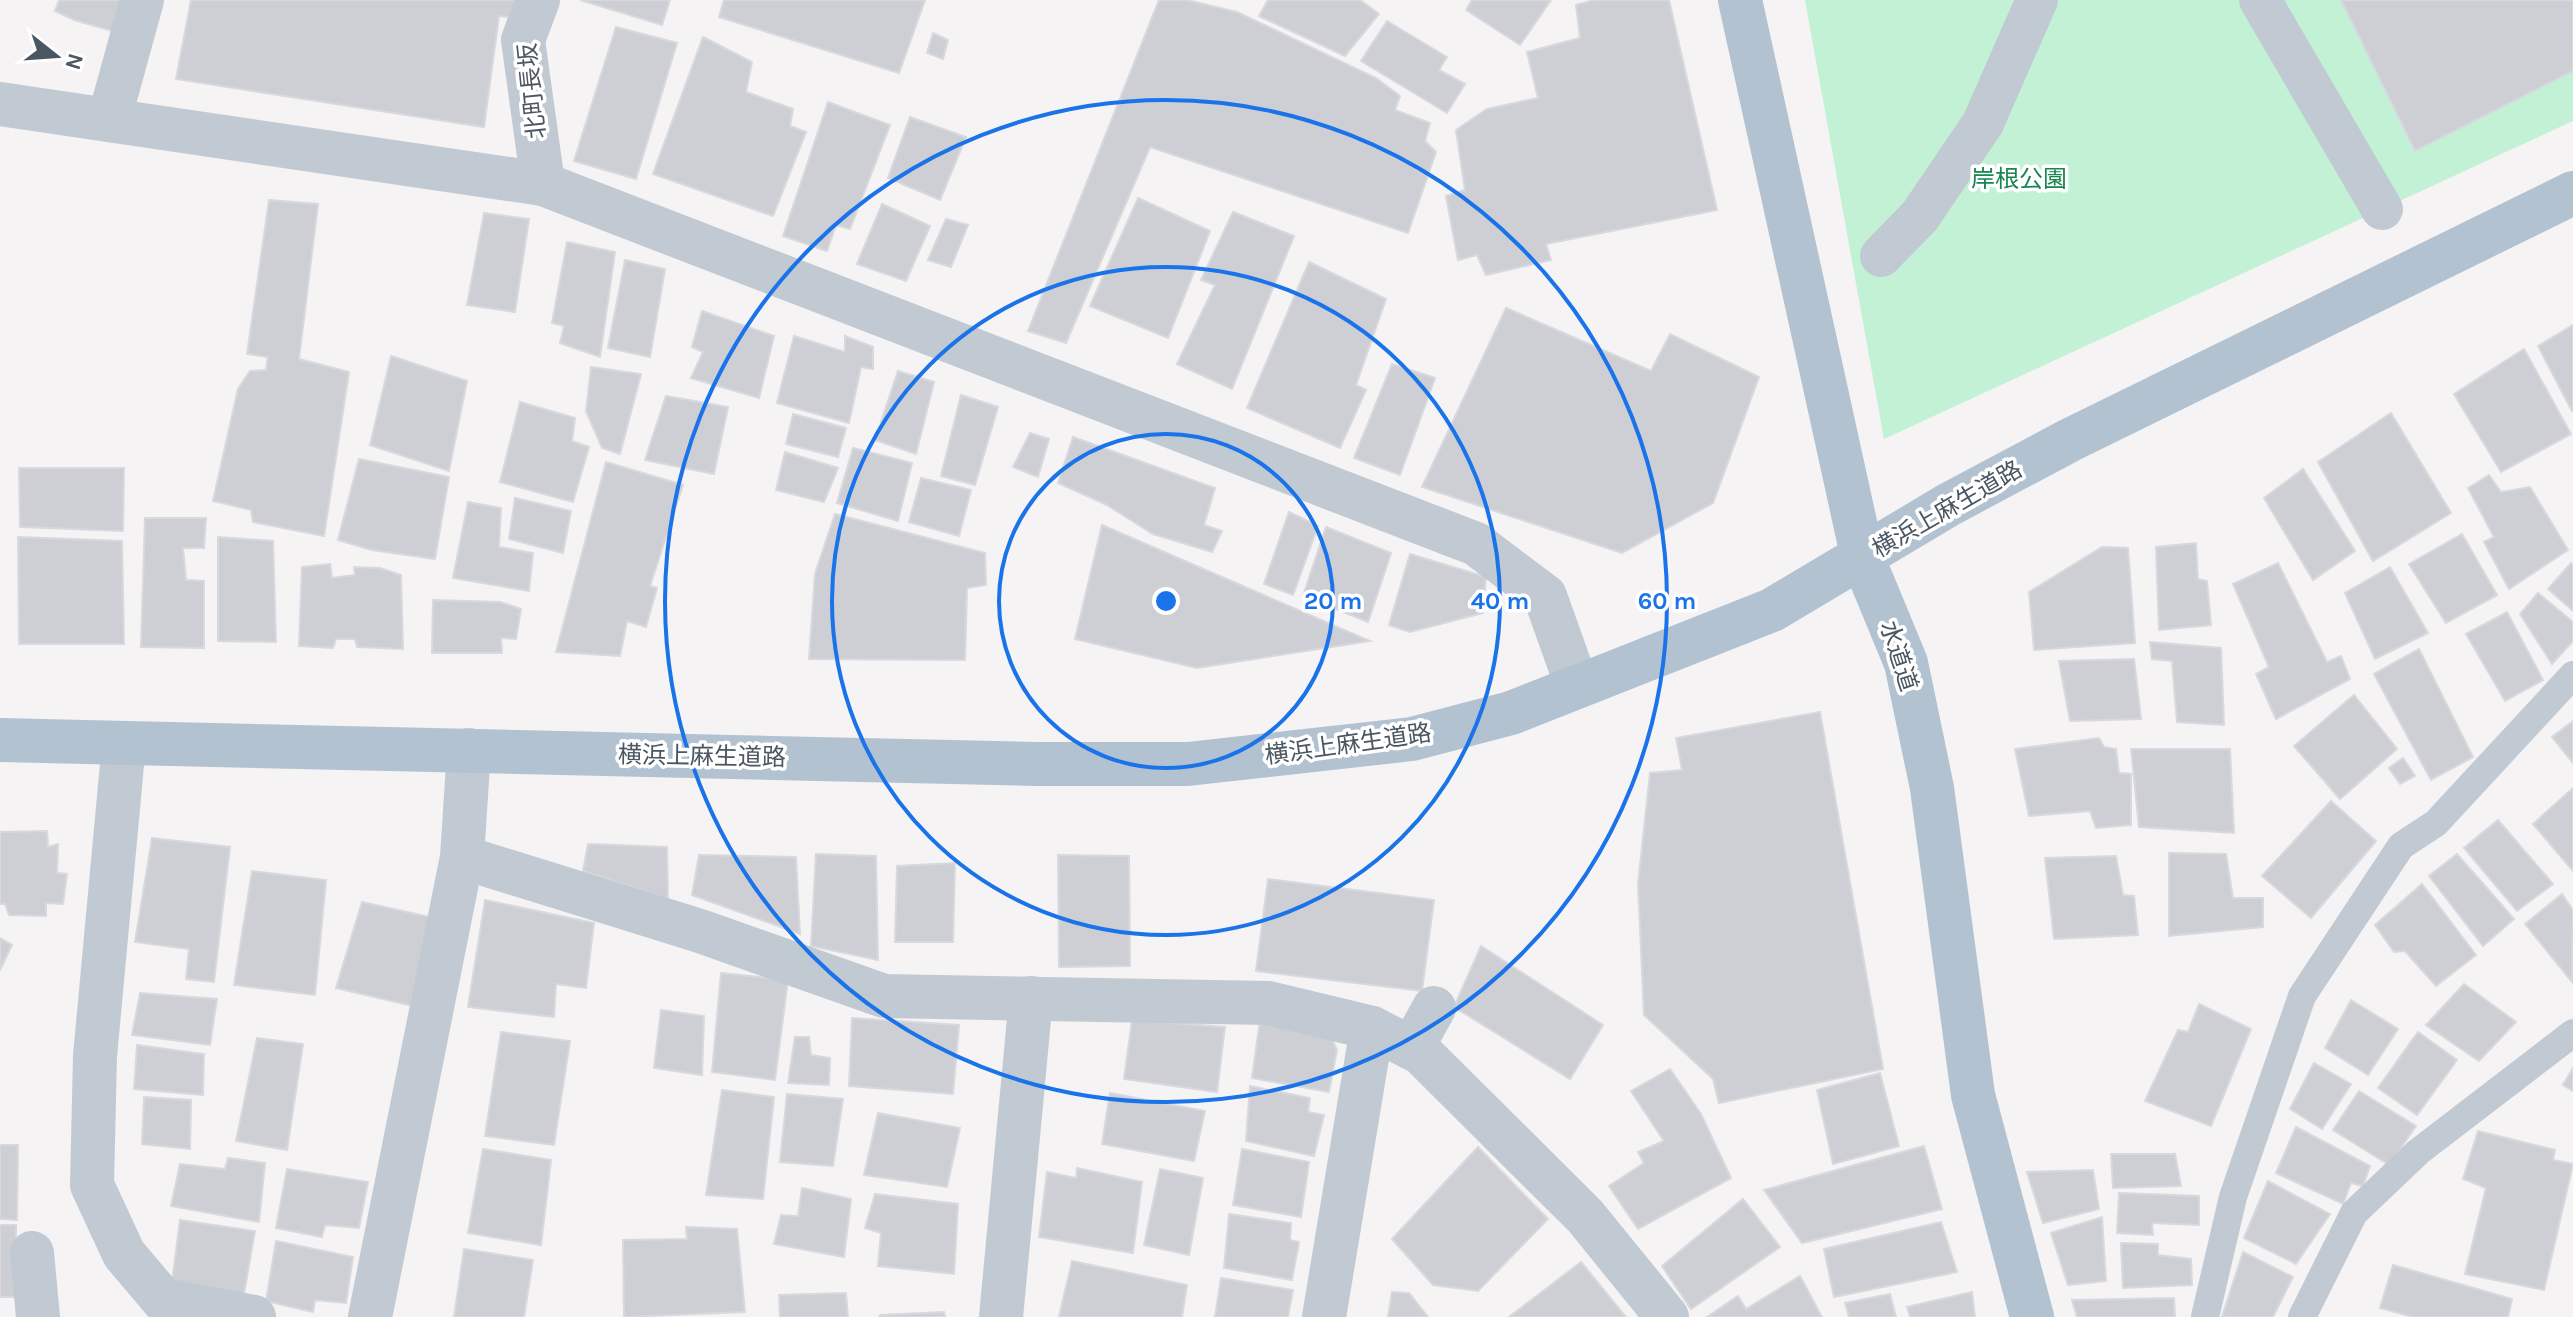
<svg xmlns="http://www.w3.org/2000/svg" width="2573" height="1317" font-family="Karla,'Noto Sans JP',sans-serif">
	<style>
		.green { fill: #c3f1d5 }
		.building { fill: #cdcfd5; stroke: #d7d9de; stroke-width: 2 }
		.lines { fill: none; stroke-linecap: round; stroke-linejoin: round }
		.service { stroke: #c1cad2; stroke-width: 28 }
		.pedestrian { stroke: #c1cad2; stroke-width: 42 }
		.minor { stroke: #c1cad2; stroke-width: 44 }
		.primary { stroke: #b3c2d1; stroke-width: 44 }
		.ring { fill: none; stroke: #1a73e8; stroke-width: 4 }
		.labels { text-anchor: middle; stroke-width: 7; stroke-linejoin: round; paint-order: stroke }
		.street-label { font-size: 24px; fill: #4a5661; stroke: #fff }
		.park-label { font-size: 24px; fill: #17864f; stroke: #fff }
		.centre { fill: #1a73e8; stroke: #fff; stroke-width: 4 }
		.ring-label { font-size: 24px; text-anchor: middle; font-weight: bold; fill: #1a73e8; stroke: #fff; stroke-width: 7; stroke-linejoin: round; paint-order: stroke }
	</style>
	<rect width="100%" height="100%" fill="#f5f3f3"/>
	<path class="green" d="M1805 0H2573V121L1884 439Z"/>
	<g class="building">
		<path d="M59 0H123L116 32 74 20 55 11Z"/>
		<path d="M191 0H517L516 18 499 16 484 127 176 79Z"/>
		<path d="M580 0H670L662 25Z"/>
		<path d="M724 0H925L899 73 719 17Z"/>
		<path d="M1159 0H1187L1237 12 1376 78 1400 96 1395 110 1430 123 1425 141 1436 152 1408 233 1150 147 1066 343 1028 331Z"/>
		<path d="M1268 0H1360L1379 14 1345 56 1259 16Z"/>
		<path d="M1472 0H1551L1520 45 1466 10Z"/>
		<path d="M1594 0H1669L1717 210 1546 244 1551 260 1486 275 1477 255 1458 260 1446 196 1465 190 1456 130 1487 109 1538 98 1527 52 1580 38 1576 5Z"/>
		<path d="M2341 0H2573V71L2415 151Z"/>
		<path d="M1387 21 1447 57 1439 70 1465 84 1447 113 1361 61Z"/>
		<path d="M616 27 677 43 636 179 574 161Z"/>
		<path d="M933 33 948 40 943 59 927 53Z"/>
		<path d="M703 37 752 62 746 92 793 109 790 126 806 132 773 216 653 174Z"/>
		<path d="M828 102 890 125 850 229 836 225 827 251 783 236Z"/>
		<path d="M910 117 966 137 940 200 888 178Z"/>
		<path d="M1138 198 1210 231 1168 338 1090 306Z"/>
		<path d="M269 200 318 204 299 359 349 372 324 536 253 522 251 510 213 501 238 389 250 371 266 370 268 357 247 354Z"/>
		<path d="M882 204 930 226 906 281 857 264Z"/>
		<path d="M1233 212 1294 236 1232 389 1177 364 1215 285 1201 280Z"/>
		<path d="M484 213 529 219 515 312 467 305Z"/>
		<path d="M946 219 968 225 951 267 928 260Z"/>
		<path d="M567 242 615 252 600 357 560 343 564 326 552 323Z"/>
		<path d="M625 260 665 269 650 357 608 348Z"/>
		<path d="M1309 262 1386 299 1356 385 1366 390 1340 448 1247 408Z"/>
		<path d="M1506 308 1651 371 1670 334 1759 377 1713 503 1622 553 1422 487Z"/>
		<path d="M702 311 774 336 759 398 691 378 703 352 692 347Z"/>
		<path d="M2573 325V410L2572 411 2538 346Z"/>
		<path d="M794 336 845 352V336L873 347V369L861 367 849 423 777 403Z"/>
		<path d="M2524 349 2571 434 2501 472 2454 394Z"/>
		<path d="M391 356 467 381 449 471 370 445Z"/>
		<path d="M1392 364 1435 378 1400 475 1354 458Z"/>
		<path d="M591 367 641 374 620 454 602 448 586 411Z"/>
		<path d="M898 371 934 382 916 454 875 440Z"/>
		<path d="M961 395 998 407 975 485 941 476Z"/>
		<path d="M666 396 728 407 714 474 645 460Z"/>
		<path d="M520 402 575 418 572 441 589 447 573 502 500 482Z"/>
		<path d="M2391 413 2451 513 2373 561 2318 462Z"/>
		<path d="M793 414 846 428 838 457 786 444Z"/>
		<path d="M1030 433 1049 439 1038 477 1013 467Z"/>
		<path d="M1073 437 1215 488 1204 525 1222 531 1212 552 1153 534 1107 505 1058 483Z"/>
		<path d="M853 448 912 463 898 521 837 503Z"/>
		<path d="M785 452 838 468 824 502 776 490Z"/>
		<path d="M359 459 449 477 435 559 372 550 338 540Z"/>
		<path d="M606 462 683 485 650 586 657 588 646 627 627 621 620 656 556 652Z"/>
		<path d="M19 468H124L123 531 20 527Z"/>
		<path d="M2303 469 2355 551 2313 580 2264 498Z"/>
		<path d="M2489 475 2501 492 2530 487 2568 550 2509 589 2484 542 2494 537 2468 488Z"/>
		<path d="M921 478 971 490 959 536 909 522Z"/>
		<path d="M515 498 571 511 563 553 509 539Z"/>
		<path d="M468 502 501 508 499 547 533 553 529 591 453 578Z"/>
		<path d="M1289 512 1318 526 1293 595 1264 584Z"/>
		<path d="M835 514 985 553 986 585 967 588 965 660 809 659 815 574Z"/>
		<path d="M145 518H206L204 548H183L186 580 204 581V648L141 647Z"/>
		<path d="M1102 525 1370 641 1197 668 1075 639Z"/>
		<path d="M1326 527 1391 553 1368 622 1303 596Z"/>
		<path d="M2462 534 2497 595 2446 623 2409 564Z"/>
		<path d="M18 537 122 541 124 644H19Z"/>
		<path d="M218 537 273 541 276 642 218 641Z"/>
		<path d="M2196 543 2198 579 2207 581 2211 625 2159 630 2156 547Z"/>
		<path d="M2102 547 2128 548 2135 643 2034 650 2029 592Z"/>
		<path d="M1410 554 1486 577 1483 613 1410 632 1389 625Z"/>
		<path d="M2278 563 2327 662 2341 656 2350 679 2276 719 2256 674 2269 667 2233 584Z"/>
		<path d="M2571 563 2573 564V611L2548 589Z"/>
		<path d="M330 564 332 578 355 575 354 567 380 568 401 575 403 649 357 647 355 639H336L333 648 299 646 302 567Z"/>
		<path d="M2390 567 2428 633 2375 659 2345 593Z"/>
		<path d="M2538 593 2573 622V641L2552 664 2520 614Z"/>
		<path d="M433 600 500 602 521 609 516 639 501 638 502 653H432Z"/>
		<path d="M2507 612 2543 680 2505 701 2466 634Z"/>
		<path d="M2150 642 2221 648 2224 725 2177 722 2172 661 2152 659Z"/>
		<path d="M2419 649 2473 757 2431 780 2374 674Z"/>
		<path d="M2134 659 2141 719 2070 721 2059 661Z"/>
		<path d="M2354 695 2397 749 2340 799 2294 746Z"/>
		<path d="M1820 712 1883 1069 1719 1103 1713 1079 1644 1015 1638 884 1650 773 1682 770 1676 738Z"/>
		<path d="M2573 721V763L2552 737Z"/>
		<path d="M2099 738 2104 747 2116 749 2119 773 2131 774V825L2096 828 2090 811 2029 816 2015 749Z"/>
		<path d="M2131 749H2230L2234 833 2139 827Z"/>
		<path d="M2403 758 2415 776 2400 784 2389 768Z"/>
		<path d="M2573 788V871L2533 824Z"/>
		<path d="M2331 801 2376 841 2311 918 2262 876Z"/>
		<path d="M2498 820 2553 884 2517 911 2464 848Z"/>
		<path d="M47 831 48 847 58 844 57 873 67 874 63 904 46 903V916L9 915 5 904H0V832Z"/>
		<path d="M152 838 230 847 214 982 186 979 189 949 135 942Z"/>
		<path d="M588 844 667 847 668 899 583 871Z"/>
		<path d="M2169 853 2226 854 2233 898H2263V927L2169 936Z"/>
		<path d="M816 854 876 856 878 960 811 946Z"/>
		<path d="M2457 854 2514 919 2483 946 2429 876Z"/>
		<path d="M699 855 796 857 800 934 692 895Z"/>
		<path d="M1058 855 1129 856 1130 966 1059 967Z"/>
		<path d="M2116 856 2123 895 2134 896 2138 935 2054 939 2045 858Z"/>
		<path d="M955 863 953 942H895L897 866Z"/>
		<path d="M252 871 326 880 315 995 234 985Z"/>
		<path d="M1268 879 1434 900 1422 991 1256 971Z"/>
		<path d="M2422 884 2476 955 2436 986 2405 951 2394 952 2375 925Z"/>
		<path d="M2562 894 2573 910 2572 982 2525 924Z"/>
		<path d="M485 900 594 923 586 988 556 984 554 1017 468 1007Z"/>
		<path d="M362 902 430 917 413 1006 336 988Z"/>
		<path d="M0 938 12 945 0 970Z"/>
		<path d="M1481 946 1603 1025 1570 1079 1454 1007Z"/>
		<path d="M721 973 788 980 775 1080 712 1072Z"/>
		<path d="M2464 984 2516 1022 2479 1061 2426 1025Z"/>
		<path d="M140 993 217 999 210 1045 132 1035Z"/>
		<path d="M2351 1000 2398 1029 2368 1075 2325 1048Z"/>
		<path d="M2199 1004 2251 1029 2211 1126 2145 1101 2178 1030 2188 1032Z"/>
		<path d="M661 1010 704 1016 702 1075 654 1068Z"/>
		<path d="M852 1018 959 1025 953 1094 849 1086Z"/>
		<path d="M1132 1020 1225 1027 1217 1092 1124 1079Z"/>
		<path d="M1260 1020 1329 1033 1337 1050 1329 1092 1252 1078Z"/>
		<path d="M501 1032 570 1041 554 1145 485 1136Z"/>
		<path d="M2418 1032 2457 1060 2417 1115 2378 1088Z"/>
		<path d="M795 1037H809L811 1055 830 1058 829 1085 788 1083Z"/>
		<path d="M257 1038 303 1044 287 1150 236 1141Z"/>
		<path d="M137 1045 204 1054 203 1095 134 1089Z"/>
		<path d="M2314 1063 2351 1084 2322 1129 2290 1109Z"/>
		<path d="M2573 1068V1091L2563 1085Z"/>
		<path d="M1670 1069 1701 1114 1731 1178 1638 1229 1609 1186 1644 1163 1638 1152 1664 1141 1631 1091Z"/>
		<path d="M1880 1073 1899 1146 1833 1164 1817 1090Z"/>
		<path d="M1250 1086 1310 1098 1308 1112 1324 1115 1314 1156 1246 1141Z"/>
		<path d="M722 1090 774 1097 763 1199 706 1195Z"/>
		<path d="M2359 1091 2416 1126 2389 1165 2333 1130Z"/>
		<path d="M1110 1093 1205 1111 1194 1161 1102 1144Z"/>
		<path d="M787 1094 843 1099 833 1166 780 1162Z"/>
		<path d="M144 1097 191 1100 190 1149 142 1144Z"/>
		<path d="M878 1113 960 1128 947 1187 864 1175Z"/>
		<path d="M2296 1127 2370 1166 2363 1186 2351 1183 2343 1204 2276 1173Z"/>
		<path d="M2478 1131 2555 1150 2553 1160 2573 1164 2544 1290 2465 1274 2486 1188 2463 1179Z"/>
		<path d="M0 1145H18L17 1220 0 1219Z"/>
		<path d="M1924 1146 1942 1209 1802 1243 1764 1190Z"/>
		<path d="M1478 1147 1548 1219 1478 1291 1433 1285 1392 1239Z"/>
		<path d="M483 1149 551 1160 541 1245 468 1233Z"/>
		<path d="M1242 1149 1309 1162 1301 1217 1233 1205Z"/>
		<path d="M2111 1154H2175L2181 1186 2113 1188Z"/>
		<path d="M228 1158 265 1163 259 1222 171 1206 180 1164 225 1169Z"/>
		<path d="M1077 1168 1142 1182 1133 1253 1039 1237 1047 1172 1076 1178Z"/>
		<path d="M287 1169 368 1182 359 1228 325 1225 322 1237 276 1228Z"/>
		<path d="M1160 1169 1203 1178 1189 1255 1144 1245Z"/>
		<path d="M2093 1170 2099 1209 2043 1223 2027 1172Z"/>
		<path d="M2268 1181 2330 1214 2296 1264 2244 1238Z"/>
		<path d="M802 1188 851 1199 844 1257 774 1244 781 1215 798 1216Z"/>
		<path d="M2119 1193 2199 1196V1225L2152 1223 2153 1235 2117 1233Z"/>
		<path d="M875 1194 958 1204 954 1274 878 1266 881 1233 865 1228Z"/>
		<path d="M1743 1199 1780 1247 1691 1309 1662 1266Z"/>
		<path d="M1229 1214 1291 1223 1290 1240 1299 1242 1292 1280 1224 1268Z"/>
		<path d="M2102 1217 2106 1281 2068 1285 2051 1233Z"/>
		<path d="M180 1220 255 1231 244 1294 172 1282Z"/>
		<path d="M1941 1222 1957 1272 1834 1297 1824 1249Z"/>
		<path d="M0 1225H16L15 1297H0Z"/>
		<path d="M686 1227 737 1229 745 1312 624 1317 623 1240 687 1239Z"/>
		<path d="M276 1241 353 1257 346 1303 315 1300 313 1312 266 1301Z"/>
		<path d="M2121 1243 2158 1244V1255L2191 1259 2192 1285 2123 1288Z"/>
		<path d="M464 1249 533 1260 524 1317H454Z"/>
		<path d="M2243 1252 2293 1277 2273 1317H2222Z"/>
		<path d="M1072 1261 1187 1285 1182 1317H1059Z"/>
		<path d="M1581 1262 1626 1317H1509Z"/>
		<path d="M2393 1265 2512 1299 2508 1317H2413L2380 1308Z"/>
		<path d="M1800 1276 1822 1317H1707L1738 1296 1746 1309Z"/>
		<path d="M1221 1278 1293 1290 1288 1317H1215Z"/>
		<path d="M1392 1292 1409 1293 1428 1317H1388Z"/>
		<path d="M1972 1292 1975 1317H1910L1907 1307Z"/>
		<path d="M846 1293 848 1317H780L779 1295Z"/>
		<path d="M1890 1294 1896 1317H1849L1845 1303Z"/>
		<path d="M2174 1298 2175 1317H2077L2072 1300Z"/>
		<path d="M944 1312 945 1317H879L880 1315Z"/>
	</g>
	<g class="lines">
		<g class="service">
			<path d="M2205 1317 2233 1197 2302 996 2401 846 2436 823 2573 675"/>
			<path d="M2302 1317 2354 1213 2418 1152 2573 1033"/>
		</g>
		<g class="pedestrian">
			<path d="M2260 0 2382 209"/>
			<path d="M1881 256 1920 216 1983 123 2037 0"/>
		</g>
		<g class="minor">
			<path d="M538 0 523 40 543 184"/>
			<path d="M0 104 543 184 1476 544 1545 596 1577 686"/>
			<path d="M109 120 142 0"/>
			<path d="M124 743 95 1056 92 1185 124 1254 163 1300 254 1317"/>
			<path d="M462 857 700 931 884 996 1268 1003 1372 1028 1421 1053 1585 1216 1667 1317"/>
			<path d="M1412 1048 1434 1008"/>
			<path d="M32 1253 38 1317"/>
			<path d="M370 1317 462 857 469 750"/>
			<path d="M1001 1317 1031 998"/>
			<path d="M1324 1317 1372 1028"/>
		</g>
		<g class="primary">
			<path d="M1740 0 1863 559 1906 663 1932 788 1973 1095 2032 1317"/>
			<path d="M0 740 1035 764H1188L1412 739 1511 713 1772 610 1948 505 2070 440 2573 193"/>
		</g>
	</g>
	<g class="ring">
		<circle cx="1166" cy="601" r="167"/>
		<circle cx="1166" cy="601" r="334"/>
		<circle cx="1166" cy="601" r="501"/>
	</g>
	<g class="labels">
		<g class="street-label">
			<text transform="translate(532 91) rotate(-96)" y="8">北町長坂</text>
			<text transform="translate(1947 509) rotate(-30)" y="8">横浜上麻生道路</text>
			<text transform="translate(1899 656) rotate(72)" y="8">水道道</text>
			<text transform="translate(1348 744) rotate(-8)" y="8">横浜上麻生道路</text>
			<text transform="translate(702 756) rotate(1)" y="8">横浜上麻生道路</text>
		</g>
		<g class="park-label">
			<text x="2019" y="187">岸根公園</text>
		</g>
	</g>
	<circle cx="1166" cy="601" r="12" class="centre"/>
	<g class="ring-label">
		<text x="1333" y="609">20 m</text>
		<text x="1500" y="609">40 m</text>
		<text x="1667" y="609">60 m</text>
	</g>
	<g transform="translate(56 56) rotate(107)" stroke="#ffffff" stroke-width="6" paint-order="stroke">
	<path d="M0-6L14 30L0 20L-14 30Z" fill="#4a5661"/>
	<text y="-12" font-size="22" font-weight="bold" text-anchor="middle" fill="#4a5661">N</text>
	</g>
</svg>
